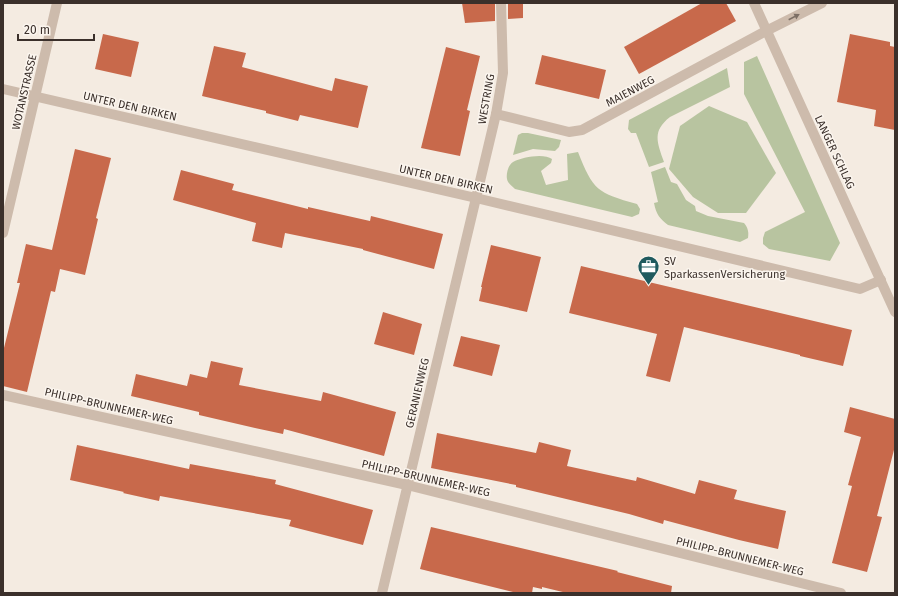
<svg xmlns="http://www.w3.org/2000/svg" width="898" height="596" font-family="'Fira Sans',sans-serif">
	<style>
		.green { fill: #b8c4a0 }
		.building { fill: #c8694b }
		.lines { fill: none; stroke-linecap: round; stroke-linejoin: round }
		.street { stroke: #cdbbac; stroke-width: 10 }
		.oneway { fill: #7d6f65 }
		.labels { text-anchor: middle; stroke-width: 3; stroke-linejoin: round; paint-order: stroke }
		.street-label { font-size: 11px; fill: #3b302b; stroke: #fbf5ee }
		.poi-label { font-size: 11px; fill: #3b302b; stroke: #fbf5ee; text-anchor: start }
	</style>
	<rect width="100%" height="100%" fill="#f4ebe1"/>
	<g class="green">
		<path d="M757 56 840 243 830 261 769 249 763 244V238L765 232 805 212 744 94V62Z"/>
		<path d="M727 68 730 87 670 117C652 131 657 142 664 162L649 167 636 133H631L628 129 629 120Z"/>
		<path d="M709 106 747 122 776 173 746 213H718L693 197 669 169 680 126Z"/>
		<path d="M522 133H528L561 140 559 147 555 151 533 149 513 155 518 135Z"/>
		<path d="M578 152C593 190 597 193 637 204L640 209 639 214 632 217 515 189C512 186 508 184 507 179 506 174 508 165 513 162 522 157 544 153 552 159L551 163 541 171 546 185 568 180 567 154Z"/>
		<path d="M665 167 671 182 677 184 686 200 695 206 696 211 708 216 744 223C748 228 749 232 748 238L740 242 668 225C660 219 656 214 654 203L658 202 651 172Z"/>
	</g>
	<g class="building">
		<path d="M462 3H495V21L465 23Z"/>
		<path d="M508 3H523V18L508 19Z"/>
		<path d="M702 3H726L736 21 639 74 624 47Z"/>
		<path d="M103 34 139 42 131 77 95 69Z"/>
		<path d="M850 34 890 42V46L895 47V130L874 126 876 110 837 102Z"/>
		<path d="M214 46 246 53 242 67 332 91 335 78 368 86 358 128 300 115 298 121 266 113V111L202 96Z"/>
		<path d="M446 47 480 56 467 110 470 111 460 156 421 148Z"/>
		<path d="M542 55 606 70 599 99 535 84Z"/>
		<path d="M75 149 111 158 96 218 98 219 85 275 60 269 55 292 51 291 27 392 3 386V352L20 283H17L26 244 52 250Z"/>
		<path d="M181 170 234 184 232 190 308 209V207L370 221 371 216 443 234 434 269 363 250V249L285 233 282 248 252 241 256 223 173 200Z"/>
		<path d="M491 245 541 257 527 312 479 301 482 287H481Z"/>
		<path d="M581 266 852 330 843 366 800 356V355L684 327 670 382 646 376 657 334 569 313Z"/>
		<path d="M383 312 422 324 414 355 374 344Z"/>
		<path d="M461 336 500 345 492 376 453 366Z"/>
		<path d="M211 361 243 368 239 385 321 401 323 392 396 412 384 456 284 429 283 434 255 428 199 415V412L131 396 136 374 187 386 190 374 207 378Z"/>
		<path d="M850 407 895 419V446L877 516 882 517 867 572 832 563 852 486 848 485 861 437 844 432Z"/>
		<path d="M437 433 536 453 539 442 571 450 567 466 636 481 637 477 695 494 699 480 737 490 734 499 786 511 778 549 739 540 664 520 663 524 629 514 516 487V485L431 468Z"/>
		<path d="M77 445 189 469 190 464 276 480 275 484 373 510 363 545 289 526 291 520 160 496 159 501 123 493 124 492 70 480Z"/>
		<path d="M431 527 618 571 617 572 672 586 671 593H567L542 587V589L533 587 532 593H517L420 569Z"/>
	</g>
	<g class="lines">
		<g class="street">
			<path d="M754 3 895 312"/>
			<path d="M3 89 476 198 860 289 881 280"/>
			<path d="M496 114 569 132 582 130 766 31 822 3"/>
			<path d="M3 233 57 3"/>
			<path d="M3 395 407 485 841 593"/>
			<path d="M382 593 496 114 503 73 501 3"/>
		</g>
	</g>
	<defs><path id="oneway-solid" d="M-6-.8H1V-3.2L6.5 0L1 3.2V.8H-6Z"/></defs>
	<use class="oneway" href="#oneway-solid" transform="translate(794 17) rotate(-27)"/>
	<defs>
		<symbol id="office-pin" viewBox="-11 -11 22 30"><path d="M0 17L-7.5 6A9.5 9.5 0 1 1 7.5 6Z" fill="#1f5a5e" stroke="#fbf5ee"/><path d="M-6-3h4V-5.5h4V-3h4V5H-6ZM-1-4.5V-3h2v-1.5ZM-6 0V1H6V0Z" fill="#fff"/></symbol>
	</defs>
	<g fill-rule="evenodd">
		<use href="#office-pin" x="636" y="254" width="25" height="34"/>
	</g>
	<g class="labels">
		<g class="street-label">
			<text transform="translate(630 91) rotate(-28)" y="4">MAIENWEG</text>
			<text transform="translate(24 92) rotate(-77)" y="4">WOTANSTRASSE</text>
			<text transform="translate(486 99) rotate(-80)" y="4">WESTRING</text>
			<text transform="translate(130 106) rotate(13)" y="4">UNTER DEN BIRKEN</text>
			<text transform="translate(835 152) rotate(65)" y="4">LANGER SCHLAG</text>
			<text transform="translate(446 179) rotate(13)" y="4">UNTER DEN BIRKEN</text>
			<text transform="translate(417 393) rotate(-77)" y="4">GERANIENWEG</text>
			<text transform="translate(109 406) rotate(13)" y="4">PHILIPP-BRUNNEMER-WEG</text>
			<text transform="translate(426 478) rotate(13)" y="4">PHILIPP-BRUNNEMER-WEG</text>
			<text transform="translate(740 556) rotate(14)" y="4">PHILIPP-BRUNNEMER-WEG</text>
		</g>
		<g class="poi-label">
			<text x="664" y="265">SV<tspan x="664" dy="13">SparkassenVersicherung</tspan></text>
		</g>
	</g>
	<rect width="898" height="596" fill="none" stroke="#3b302b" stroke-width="8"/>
	<path d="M18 34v6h76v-6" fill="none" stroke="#3b302b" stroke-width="2"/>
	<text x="24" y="34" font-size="12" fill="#3b302b" stroke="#fbf5ee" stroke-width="3" paint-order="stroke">20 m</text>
</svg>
